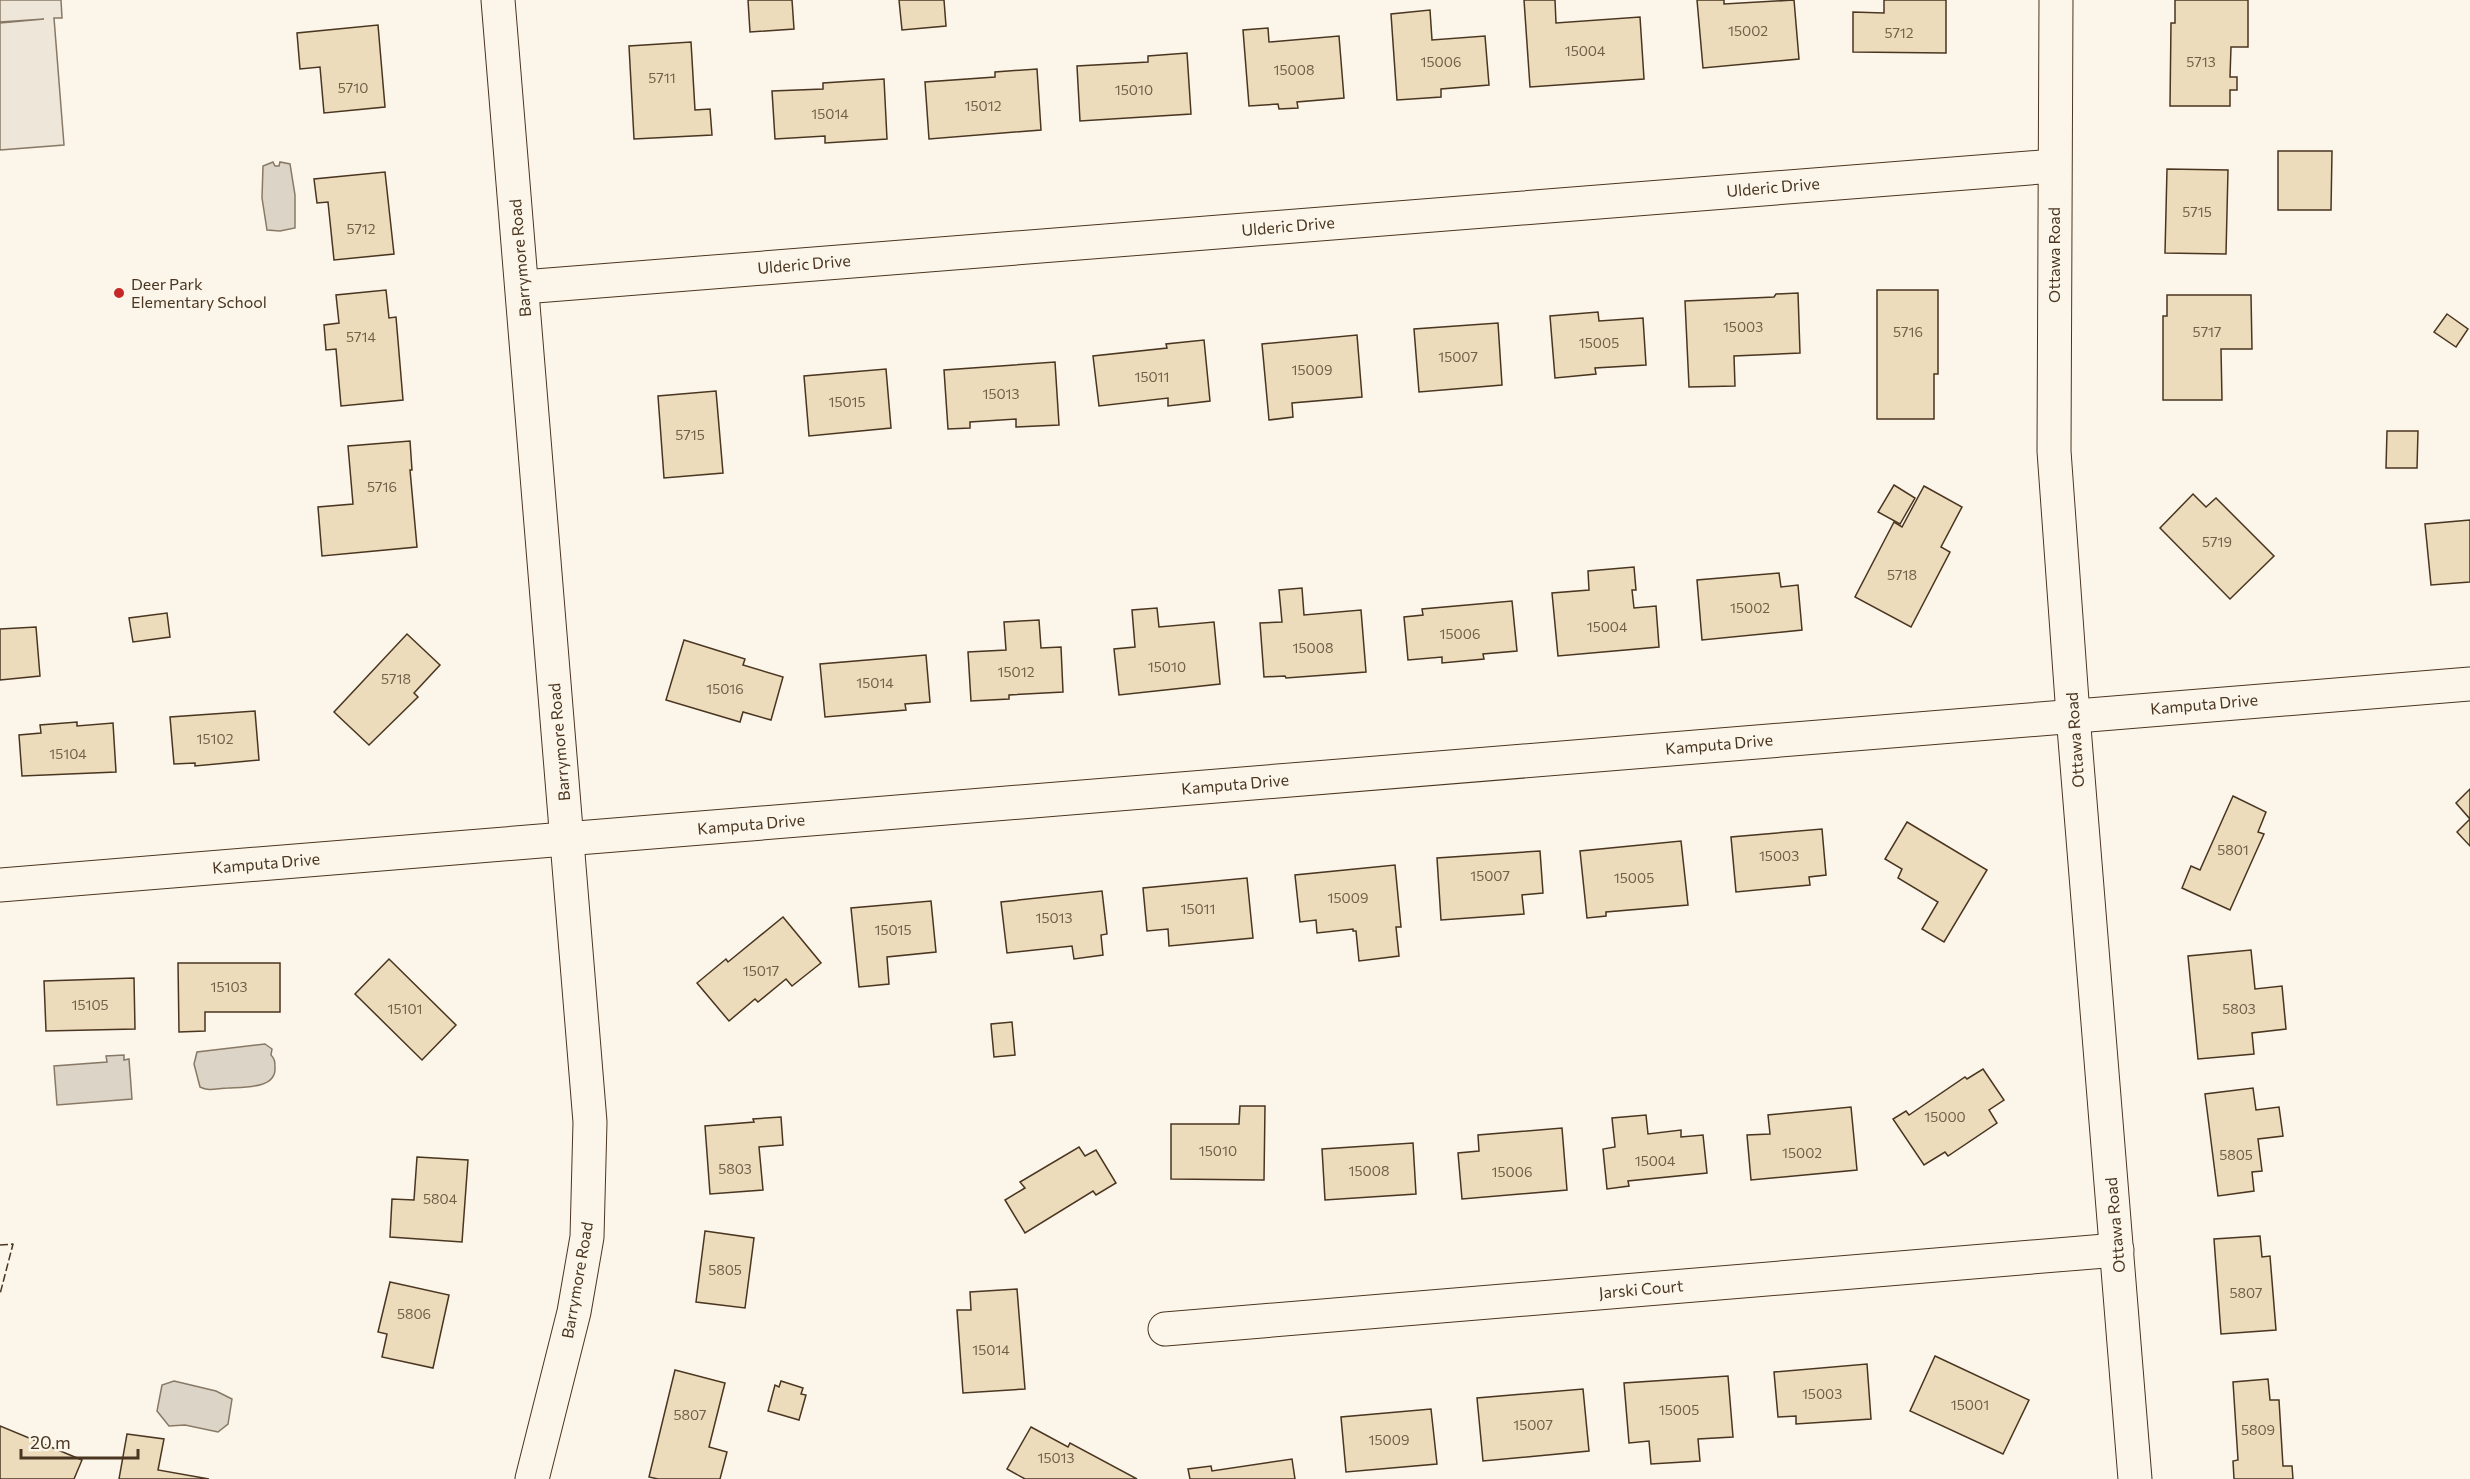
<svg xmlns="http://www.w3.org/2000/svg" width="2470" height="1479" font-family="Commissioner,sans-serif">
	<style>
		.green { fill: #ede6d9; stroke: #887966; stroke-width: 1.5 }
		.water { fill: #dcd4c6; stroke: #887966; stroke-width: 1.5 }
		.building { fill: #ecdcbc; stroke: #4a3520; stroke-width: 1.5 }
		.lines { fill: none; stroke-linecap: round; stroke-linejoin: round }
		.minor-casing { stroke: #4a3520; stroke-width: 35 }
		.minor { stroke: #fbf6e9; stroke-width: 33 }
		.fence { stroke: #4a3520; stroke-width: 1.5; stroke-dasharray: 8 3; stroke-linecap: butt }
		.poi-dot { fill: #c62828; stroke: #fbf6e9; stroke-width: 2 }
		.labels { text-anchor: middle; stroke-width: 4.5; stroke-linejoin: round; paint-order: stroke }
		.number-label { font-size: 14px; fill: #725f47 }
		.street-label { font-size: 16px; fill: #4a3520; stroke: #fbf6e9 }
		.poi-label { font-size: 16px; fill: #4a3520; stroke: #fbf6e9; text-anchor: start }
	</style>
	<rect width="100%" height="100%" fill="#fbf6e9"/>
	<path class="green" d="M0 0H61L62 18H54L64 145 0 150V23L44 19 0 22Z"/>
	<g class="water">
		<path d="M273 162 275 166H279L280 162 290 164 295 195V228L280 231 267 230 262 198 263 166Z"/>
		<path d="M265 1044 272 1049 271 1055C275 1059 275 1062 275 1068 276 1089 243 1087 228 1088 218 1088 209 1092 200 1087L194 1064 197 1052Z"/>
		<path d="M124 1055V1060L129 1059 132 1099 57 1105 54 1066 107 1062 106 1056Z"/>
		<path d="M174 1381 216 1391 232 1399 228 1424 218 1432 185 1425 169 1426 157 1411 162 1385Z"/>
	</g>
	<g class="building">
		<path d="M748 0H792L794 29 750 32Z"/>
		<path d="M899 0H944L946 26 902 30Z"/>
		<path d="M1524 0H1555L1556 23 1640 17 1644 79 1530 87Z"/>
		<path d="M1697 0H1724V4L1794 0 1799 59 1703 68Z"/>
		<path d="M1884 0H1946V53L1853 52V12L1884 13Z"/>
		<path d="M2175 0H2248V47H2231L2230 77H2237V90H2230V106H2170L2171 23H2175Z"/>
		<path d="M1430 10 1432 40 1485 36 1489 85 1441 89V97L1397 100 1391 14Z"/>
		<path d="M378 25 385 107 324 113 320 67 300 69 297 33Z"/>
		<path d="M1268 28 1269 42 1339 36 1344 98 1297 102 1298 108 1279 109 1278 104 1249 106 1243 30Z"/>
		<path d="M691 42 695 110 710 109 712 135 634 139 629 46Z"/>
		<path d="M1187 53 1191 114 1080 121 1077 66 1148 62V56Z"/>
		<path d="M1037 69 1041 130 929 139 925 82 995 77V72Z"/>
		<path d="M884 79 887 139 825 143V136L775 139 772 91 823 89V83Z"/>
		<path d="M2278 151H2332L2331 210H2278Z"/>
		<path d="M2167 169 2228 170 2226 254 2165 253Z"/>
		<path d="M385 172 394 254 334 260 328 202 317 203 314 179Z"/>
		<path d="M386 290 389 318 396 317 403 400 341 406 336 349 326 350 324 325 339 323 336 295Z"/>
		<path d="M1877 290H1938V374H1934V419H1877Z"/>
		<path d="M1798 293 1800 353 1734 356 1735 386 1689 387 1685 301 1774 297 1776 294Z"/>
		<path d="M2167 295H2251L2252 349H2221L2222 400H2163V316H2167Z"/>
		<path d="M1598 312 1599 321 1643 318 1646 365 1595 368 1596 374 1555 378 1550 316Z"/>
		<path d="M2447 314 2468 329 2456 347 2434 332Z"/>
		<path d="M1498 323 1502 385 1419 392 1414 329Z"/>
		<path d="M1357 335 1362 397 1292 403 1293 417 1269 420 1262 344Z"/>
		<path d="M1204 340 1210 401 1168 406V398L1099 406 1093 356 1167 348 1166 344Z"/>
		<path d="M1055 362 1059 425 1016 427V419L970 422V428L948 429 944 370Z"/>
		<path d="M886 369 891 428 809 436 804 376Z"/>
		<path d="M716 391 723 473 664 478 658 396Z"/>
		<path d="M2387 431H2418L2417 468H2386Z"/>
		<path d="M410 441 412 470H410L417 547 322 556 318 507 353 504 348 446Z"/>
		<path d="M1894 485 1915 498 1900 524 1878 512Z"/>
		<path d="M1924 486 1962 507 1941 547 1950 552 1911 627 1855 597 1894 522 1902 527Z"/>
		<path d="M2193 494 2206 507 2216 498 2274 556 2230 599 2160 528Z"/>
		<path d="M2470 520V582L2431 585 2425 524Z"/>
		<path d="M1634 567 1636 590H1632L1634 608 1656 606 1659 647 1558 656 1552 593 1589 590 1588 571Z"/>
		<path d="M1779 573 1781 587 1798 585 1802 630 1702 640 1697 580Z"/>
		<path d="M1302 588 1304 615 1361 610 1366 672 1286 678 1285 676 1264 677 1260 623 1282 622 1279 590Z"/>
		<path d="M1512 601 1517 651 1483 654 1484 659 1442 663V657L1408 660 1404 617 1423 615 1422 609Z"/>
		<path d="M1157 608 1159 627 1214 622 1220 684 1119 695 1114 649 1135 647 1132 610Z"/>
		<path d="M167 613 170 637 133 642 129 618Z"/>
		<path d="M1039 620 1041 648 1061 647 1063 692 1009 695V699L971 701 968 652 1006 650 1004 622Z"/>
		<path d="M36 627 40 676 0 680V629Z"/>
		<path d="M407 634 440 665 414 693 418 697 369 745 334 712Z"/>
		<path d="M684 640 745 659 743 665 783 677 771 720 743 712 740 722 666 700Z"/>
		<path d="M926 655 930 702 905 704 906 710 825 717 820 664Z"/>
		<path d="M255 711 259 760 195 766V763L174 764 170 717Z"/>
		<path d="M77 722V726L113 723 116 772 22 776 19 735 41 733 40 725Z"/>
		<path d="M2470 789V819L2456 803Z"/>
		<path d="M2233 796 2266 812 2258 832 2264 834 2230 910 2182 888 2191 866 2200 870Z"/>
		<path d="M2470 819V846L2457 832Z"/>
		<path d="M1907 822 1987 870 1944 942 1922 929 1938 902 1898 878 1902 869 1885 859Z"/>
		<path d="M1822 829 1826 875 1809 877 1810 885 1736 892 1731 837Z"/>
		<path d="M1681 841 1688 905 1606 912V916L1587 918 1580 851Z"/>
		<path d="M1540 851 1543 893 1522 895 1524 914 1441 920 1437 858Z"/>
		<path d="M1395 865 1401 927H1396L1399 956 1359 961 1356 931H1353V929L1317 933 1316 920 1300 922 1295 875Z"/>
		<path d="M1247 878 1253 938 1169 946 1168 929 1147 931 1143 888Z"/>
		<path d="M1102 891 1107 934 1101 935 1103 955 1074 959 1072 946 1007 953 1001 902Z"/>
		<path d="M931 901 936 952 887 957 889 984 859 987 851 908Z"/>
		<path d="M783 917 821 963 792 986 786 979 758 1002 755 999 729 1021 697 983 726 959 728 962Z"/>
		<path d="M2251 950 2255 989 2282 986 2286 1029 2252 1033 2254 1054 2198 1059 2188 956Z"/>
		<path d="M389 959 456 1025 422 1060 355 994Z"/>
		<path d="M178 963H280V1012H205V1031L179 1032Z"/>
		<path d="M134 978 135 1029 46 1031 44 981Z"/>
		<path d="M1012 1022 1015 1055 994 1057 991 1024Z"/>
		<path d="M1983 1069 2004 1100 1989 1110 1997 1123 1948 1156 1945 1152 1924 1165 1893 1119 1906 1111 1909 1115 1965 1077 1967 1079Z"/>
		<path d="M2253 1088 2256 1110 2279 1107 2283 1136 2258 1139 2262 1171 2252 1172 2254 1191 2218 1196 2205 1094Z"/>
		<path d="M1240 1106H1265L1264 1180 1171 1179V1124H1239Z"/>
		<path d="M1851 1107 1857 1170 1751 1180 1747 1135 1770 1134 1768 1115Z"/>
		<path d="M1646 1115 1648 1134 1681 1130V1137L1703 1135 1707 1173 1628 1181 1629 1186 1607 1189 1603 1149 1615 1147 1612 1118Z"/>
		<path d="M781 1117 783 1145 759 1147 763 1190 710 1194 705 1126 754 1122 753 1119Z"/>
		<path d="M1562 1128 1567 1190 1462 1199 1458 1153 1479 1151 1478 1135Z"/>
		<path d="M1413 1143 1416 1194 1325 1200 1322 1149Z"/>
		<path d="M1079 1147 1085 1156 1096 1150 1116 1183 1096 1195 1093 1191 1025 1233 1005 1200 1025 1188 1020 1182Z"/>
		<path d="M417 1157 468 1160 462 1242 390 1237 392 1199 414 1200Z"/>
		<path d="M705 1231 754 1238 745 1308 696 1302Z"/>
		<path d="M2260 1236 2262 1257 2270 1256 2276 1330 2221 1334 2214 1239Z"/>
		<path d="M390 1282 449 1295 433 1368 382 1357 387 1334 378 1332Z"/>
		<path d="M1017 1289 1025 1389 963 1393 957 1310H971L970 1292Z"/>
		<path d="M1935 1356 2029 1400 2003 1454 1910 1411Z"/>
		<path d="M1867 1364 1871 1419 1796 1424V1416L1778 1417 1774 1372Z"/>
		<path d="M675 1370 725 1383 709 1447 727 1452 720 1479H658L649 1477Z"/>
		<path d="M1728 1376 1733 1437 1698 1439 1700 1461 1651 1464 1649 1441 1629 1443 1624 1383Z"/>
		<path d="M2268 1379 2270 1400H2279L2283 1466H2292L2293 1479H2234L2233 1461 2238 1460 2233 1382Z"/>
		<path d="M781 1381 803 1388 801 1394 806 1395 799 1420 768 1411 775 1385 779 1387Z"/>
		<path d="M1583 1389 1589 1451 1483 1461 1477 1398Z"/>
		<path d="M1431 1409 1437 1464 1346 1472 1341 1417Z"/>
		<path d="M0 1426 82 1460 74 1479H0Z"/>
		<path d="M1031 1427 1068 1447 1070 1443 1137 1479H1025L1007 1469Z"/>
		<path d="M127 1434 164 1439 158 1470 209 1479H119Z"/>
		<path d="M1292 1459 1295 1479H1190L1188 1469 1211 1466 1212 1471Z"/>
	</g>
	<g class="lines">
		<defs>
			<g id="minor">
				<path d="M498 0 590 1122 587 1237 574 1312 532 1479"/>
				<path d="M2056 0 2054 451 2073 715 2135 1479"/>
				<path d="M523 287 2054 166"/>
				<path d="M0 885 2470 684"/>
				<path d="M1165 1329 2117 1250"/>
			</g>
		</defs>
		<use href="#minor" class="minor-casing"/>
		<use href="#minor" class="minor"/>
		<path class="fence" d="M0 1245 13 1244 0 1294"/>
	</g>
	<circle class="poi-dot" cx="119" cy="293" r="6"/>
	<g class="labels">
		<g class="number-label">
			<text x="1748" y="36">15002</text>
			<text x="1899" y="38">5712</text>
			<text x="1585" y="56">15004</text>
			<text x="1441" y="67">15006</text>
			<text x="2201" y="67">5713</text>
			<text x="1294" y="75">15008</text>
			<text x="662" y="83">5711</text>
			<text x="353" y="93">5710</text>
			<text x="1134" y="95">15010</text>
			<text x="983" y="111">15012</text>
			<text x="830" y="119">15014</text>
			<text x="2197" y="217">5715</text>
			<text x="361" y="234">5712</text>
			<text x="1743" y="332">15003</text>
			<text x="1908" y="337">5716</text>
			<text x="2207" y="337">5717</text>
			<text x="361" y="342">5714</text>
			<text x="1599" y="348">15005</text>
			<text x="1458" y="362">15007</text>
			<text x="1312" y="375">15009</text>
			<text x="1152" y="382">15011</text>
			<text x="1001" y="399">15013</text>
			<text x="847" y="407">15015</text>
			<text x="690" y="440">5715</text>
			<text x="382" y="492">5716</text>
			<text x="2217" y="547">5719</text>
			<text x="1902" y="580">5718</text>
			<text x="1750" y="613">15002</text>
			<text x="1607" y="632">15004</text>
			<text x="1460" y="639">15006</text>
			<text x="1313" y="653">15008</text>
			<text x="1167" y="672">15010</text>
			<text x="1016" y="677">15012</text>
			<text x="396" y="684">5718</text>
			<text x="875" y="688">15014</text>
			<text x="725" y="694">15016</text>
			<text x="215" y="744">15102</text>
			<text x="68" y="759">15104</text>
			<text x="2233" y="855">5801</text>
			<text x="1779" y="861">15003</text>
			<text x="1490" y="881">15007</text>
			<text x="1634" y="883">15005</text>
			<text x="1348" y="903">15009</text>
			<text x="1198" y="914">15011</text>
			<text x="1054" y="923">15013</text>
			<text x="893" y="935">15015</text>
			<text x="761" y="976">15017</text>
			<text x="229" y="992">15103</text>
			<text x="90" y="1010">15105</text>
			<text x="405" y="1014">15101</text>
			<text x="2239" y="1014">5803</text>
			<text x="1945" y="1122">15000</text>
			<text x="1218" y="1156">15010</text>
			<text x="1802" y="1158">15002</text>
			<text x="2236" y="1160">5805</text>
			<text x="1655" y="1166">15004</text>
			<text x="735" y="1174">5803</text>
			<text x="1369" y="1176">15008</text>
			<text x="1512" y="1177">15006</text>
			<text x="440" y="1204">5804</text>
			<text x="725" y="1275">5805</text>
			<text x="2246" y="1298">5807</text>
			<text x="414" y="1319">5806</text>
			<text x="991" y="1355">15014</text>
			<text x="1822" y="1399">15003</text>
			<text x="1970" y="1410">15001</text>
			<text x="1679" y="1415">15005</text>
			<text x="690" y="1420">5807</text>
			<text x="1533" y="1430">15007</text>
			<text x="2258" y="1435">5809</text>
			<text x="1389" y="1445">15009</text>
			<text x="1056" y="1463">15013</text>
		</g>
		<g class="street-label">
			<text transform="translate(1773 187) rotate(-5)" y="6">Ulderic Drive</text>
			<text transform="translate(1288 226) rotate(-5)" y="6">Ulderic Drive</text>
			<text transform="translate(2054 255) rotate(-90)" y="6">Ottawa Road</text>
			<text transform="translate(520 258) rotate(-95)" y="6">Barrymore Road</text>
			<text transform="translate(804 264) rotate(-5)" y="6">Ulderic Drive</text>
			<text transform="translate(2204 704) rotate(-5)" y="6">Kamputa Drive</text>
			<text transform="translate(2075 740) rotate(-94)" y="6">Ottawa Road</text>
			<text transform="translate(559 742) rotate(-95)" y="6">Barrymore Road</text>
			<text transform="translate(1719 744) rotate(-5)" y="6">Kamputa Drive</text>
			<text transform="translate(1235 784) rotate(-5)" y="6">Kamputa Drive</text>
			<text transform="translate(751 824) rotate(-5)" y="6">Kamputa Drive</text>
			<text transform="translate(266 863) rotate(-5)" y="6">Kamputa Drive</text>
			<text transform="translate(2115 1225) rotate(-95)" y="6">Ottawa Road</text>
			<text transform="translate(577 1280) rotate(-80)" y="6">Barrymore Road</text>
			<text transform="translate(1641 1289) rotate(-5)" y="6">Jarski Court</text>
		</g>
		<g class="poi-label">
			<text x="131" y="290">Deer Park<tspan x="131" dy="18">Elementary School</tspan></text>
		</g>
	</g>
	<path d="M21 1449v9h117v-9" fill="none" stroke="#4a3520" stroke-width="3"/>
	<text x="30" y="1449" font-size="18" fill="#4a3520" stroke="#fbf6e9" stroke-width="4.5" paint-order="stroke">20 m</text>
</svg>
